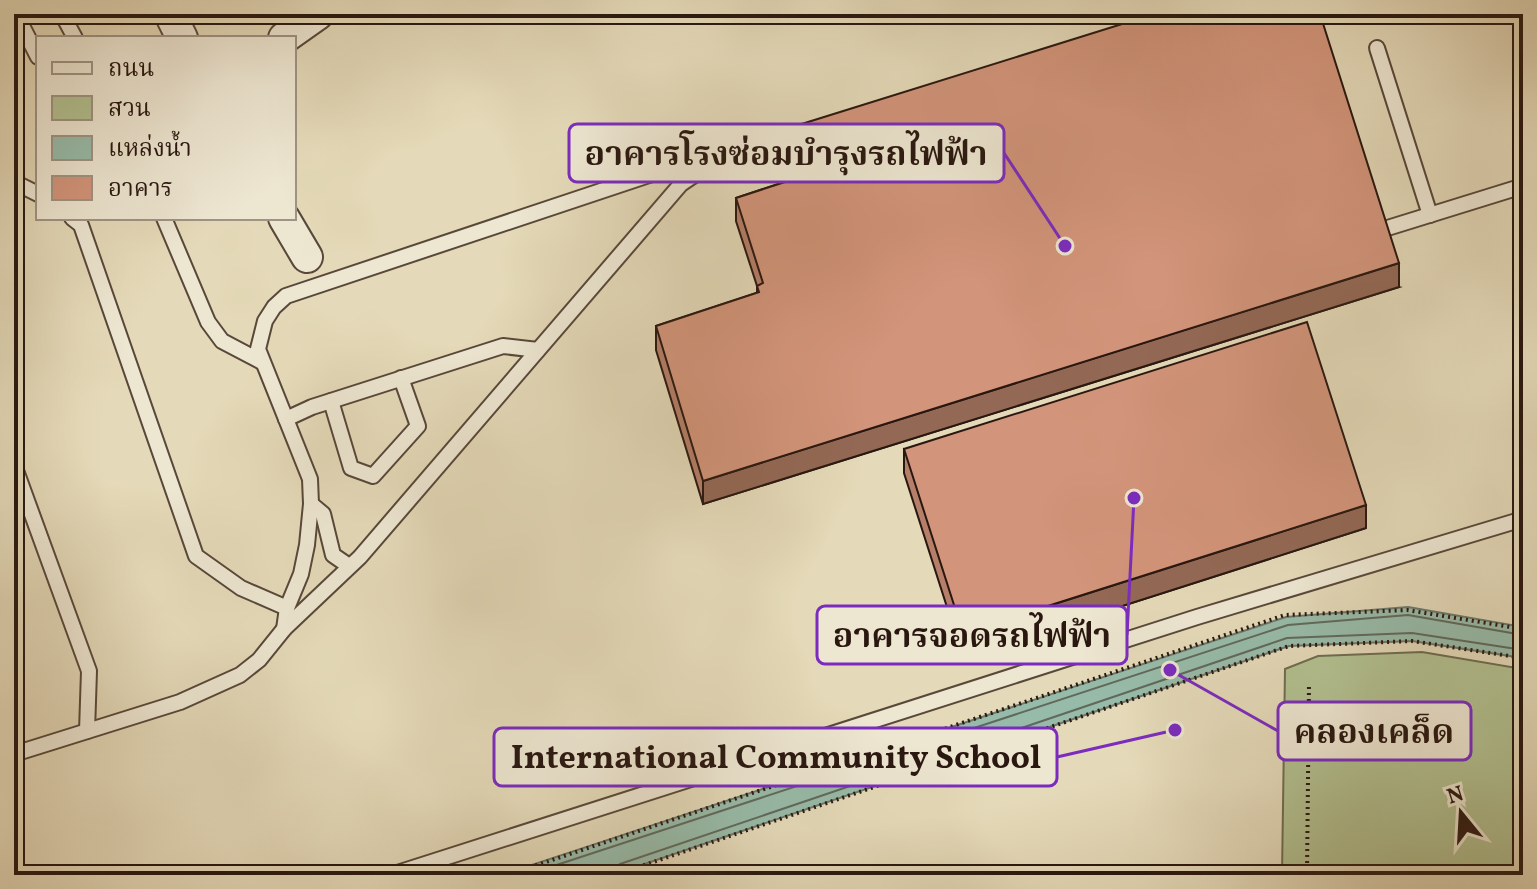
<svg xmlns="http://www.w3.org/2000/svg" width="1537" height="889" font-family="Vollkorn,'Noto Serif Thai',serif">
	<style>
		.green { fill: #b2c090; stroke: #6e6c50; stroke-width: 2 }
		.water { fill: #97bba9; stroke: #6b796c; stroke-width: 2 }
		.lines { fill: none; stroke-linecap: round; stroke-linejoin: round }
		.shore { stroke: #60695c; stroke-width: 2 }
		.service-casing { stroke: #58483a; stroke-width: 18 }
		.minor-casing { stroke: #58483a; stroke-width: 34 }
		.path { stroke: #291710; stroke-width: 4; stroke-dasharray: 2 4; stroke-linecap: butt }
		.service { stroke: #ede6d1; stroke-width: 14 }
		.minor { stroke: #ede6d1; stroke-width: 30 }
		.wall { fill: #b57f69; stroke: #291710; stroke-width: 2 }
		.shaded-wall { fill: #936855; stroke: #291710; stroke-width: 2 }
		.building { fill: #d2947a; stroke: #291710; stroke-width: 2 }
		.leader { fill: none; stroke: #7b2cbf; stroke-width: 3 }
		.callout-dot { fill: #7b2cbf; stroke: #ede6d1; stroke-width: 3 }
		.callout { fill: #ede6d1; stroke: #7b2cbf; stroke-width: 3 }
		.callout-label { font-size: 34px; text-anchor: middle; font-weight: bold; fill: #291710 }
	</style>
	<rect width="100%" height="100%" fill="#e4d9b8"/>
	<filter id="stains"><feTurbulence type="fractalNoise" baseFrequency=".0025" numOctaves="4"/><feColorMatrix values="0 0 0 0 .2 0 0 0 0 .09 0 0 0 0 .02 0 0 0 .5 -.17"/></filter>
	<radialGradient id="worn" r=".72"><stop offset=".6" stop-color="#630" stop-opacity="0"/><stop offset="1" stop-color="#630" stop-opacity=".3"/></radialGradient>
	<path class="green" d="M1422 652 1523 669V875H1282L1285 669 1318 656Z"/>
	<path class="water" d="M1408 607 1523 627V658L1412 641 1289 646 612 875H501L1286 617Z"/>
	<g class="lines">
		<g class="shore">
			<path d="M526 875 1288 625 1408 615 1523 635"/>
			<path d="M614 875 615 868 620 864 1287 638 1412 633 1523 650"/>
		</g>
		<defs>
			<g id="service">
				<path d="M16 14 38 57"/>
				<path d="M62 14 75 38"/>
				<path d="M1377 48 1430 215"/>
				<path d="M14 182 38 194"/>
				<path d="M72 218 81 225 196 556 241 588 287 608"/>
				<path d="M164 218 208 322 222 341 262 362"/>
				<path d="M1381 230 1523 186"/>
				<path d="M331 401 351 468 373 476 418 426 401 378"/>
				<path d="M286 419 312 407 503 346 538 350"/>
				<path d="M14 465 89 671 87 731"/>
				<path d="M311 504 323 514 333 555 349 566"/>
				<path d="M284 629 287 608 301 574 307 545 311 504 310 479 258 349 265 321 274 307 286 296 676 166 714 160"/>
				<path d="M14 754 180 702 240 675 259 660 284 629 360 557 681 184 718 159 793 136"/>
				<path d="M391 875 1197 617 1523 519"/>
			</g>
			<g id="minor">
				<path d="M170 14 182 38"/>
				<path d="M284 38 318 14"/>
				<path d="M284 218 307 257"/>
			</g>
		</defs>
		<use href="#service" class="service-casing"/>
		<use href="#minor" class="minor-casing"/>
		<g class="path">
			<path d="M507 875 1285 615 1407 610 1523 629"/>
			<path d="M615 875 1289 646 1412 641 1523 658"/>
			<path d="M1307 875 1309 683"/>
		</g>
		<use href="#service" class="service"/>
		<use href="#minor" class="minor"/>
	</g>
	<g class="wall">
		<path d="M776 132 1399 287 703 504 656 350V326L757 293V286L736 221V198L784 182 776 156Z"/>
		<path d="M904 449 1366 528 963 657 904 473Z"/>
	</g>
	<g class="shaded-wall">
		<path d="M1399 263V287L703 504V481Z"/>
		<path d="M1366 505V528L963 657V633Z"/>
	</g>
	<g class="building">
		<path d="M1154 14H1320L1399 263 703 481 656 326 759 292 757 286 763 283 736 198 791 180 776 132Z"/>
		<path d="M1307 322 1366 505 963 633 904 449Z"/>
	</g>
	<path class="leader" d="M1065 246L1004 153M1134 498L1127 635M1170 670L1278 731M1175 730L1057 757"/>
	<g class="callout-dot">
		<circle cx="1065" cy="246" r="8"/>
		<circle cx="1134" cy="498" r="8"/>
		<circle cx="1170" cy="670" r="8"/>
		<circle cx="1175" cy="730" r="8"/>
	</g>
	<g class="callout">
		<rect x="569" y="124" width="435" height="58" rx="8"/>
		<rect x="817" y="606" width="310" height="58" rx="8"/>
		<rect x="1278" y="702" width="193" height="58" rx="8"/>
		<rect x="494" y="728" width="563" height="58" rx="8"/>
	</g>
	<g class="callout-label">
		<text x="786" y="165">อาคารโรงซ่อมบำรุงรถไฟฟ้า</text>
		<text x="972" y="647">อาคารจอดรถไฟฟ้า</text>
		<text x="1374" y="743">คลองเคล็ด</text>
		<text x="776" y="768">International Community School</text>
	</g>
	<rect width="1537" height="889" fill="none" stroke="#e4d9b8" stroke-width="48"/>
	<rect x="16" y="16" width="1505" height="857" fill="none" stroke="#291710" stroke-width="4"/>
	<rect x="24" y="24" width="1489" height="841" fill="none" stroke="#291710" stroke-width="2"/>
	<rect x="36" y="36" width="260" height="184" fill="#ede6d1" stroke="#9f9384" stroke-width="2"/>
	<rect x="52" y="62" width="40" height="12" fill="#ede6d1" stroke="#9f9384" stroke-width="2"/>
	<text x="108" y="76" font-size="24" fill="#291710">ถนน</text>
	<rect x="52" y="96" width="40" height="24" fill="#b2c090" stroke="#9f9384" stroke-width="2"/>
	<text x="108" y="116" font-size="24" fill="#291710">สวน</text>
	<rect x="52" y="136" width="40" height="24" fill="#97bba9" stroke="#9f9384" stroke-width="2"/>
	<text x="108" y="156" font-size="24" fill="#291710">แหล่งน้ำ</text>
	<rect x="52" y="176" width="40" height="24" fill="#d2947a" stroke="#9f9384" stroke-width="2"/>
	<text x="108" y="196" font-size="24" fill="#291710">อาคาร</text>
	<g transform="translate(1461 813) rotate(342)" stroke="#ede6d1" stroke-width="6" paint-order="stroke">
	<path d="M0-6L14 30L0 20L-14 30Z" fill="#291710"/>
	<text y="-12" font-size="22" font-weight="bold" text-anchor="middle" fill="#291710">N</text>
	</g>
	<rect width="100%" height="100%" filter="url(#stains)"/>
	<rect width="100%" height="100%" fill="url(#worn)"/>
</svg>
